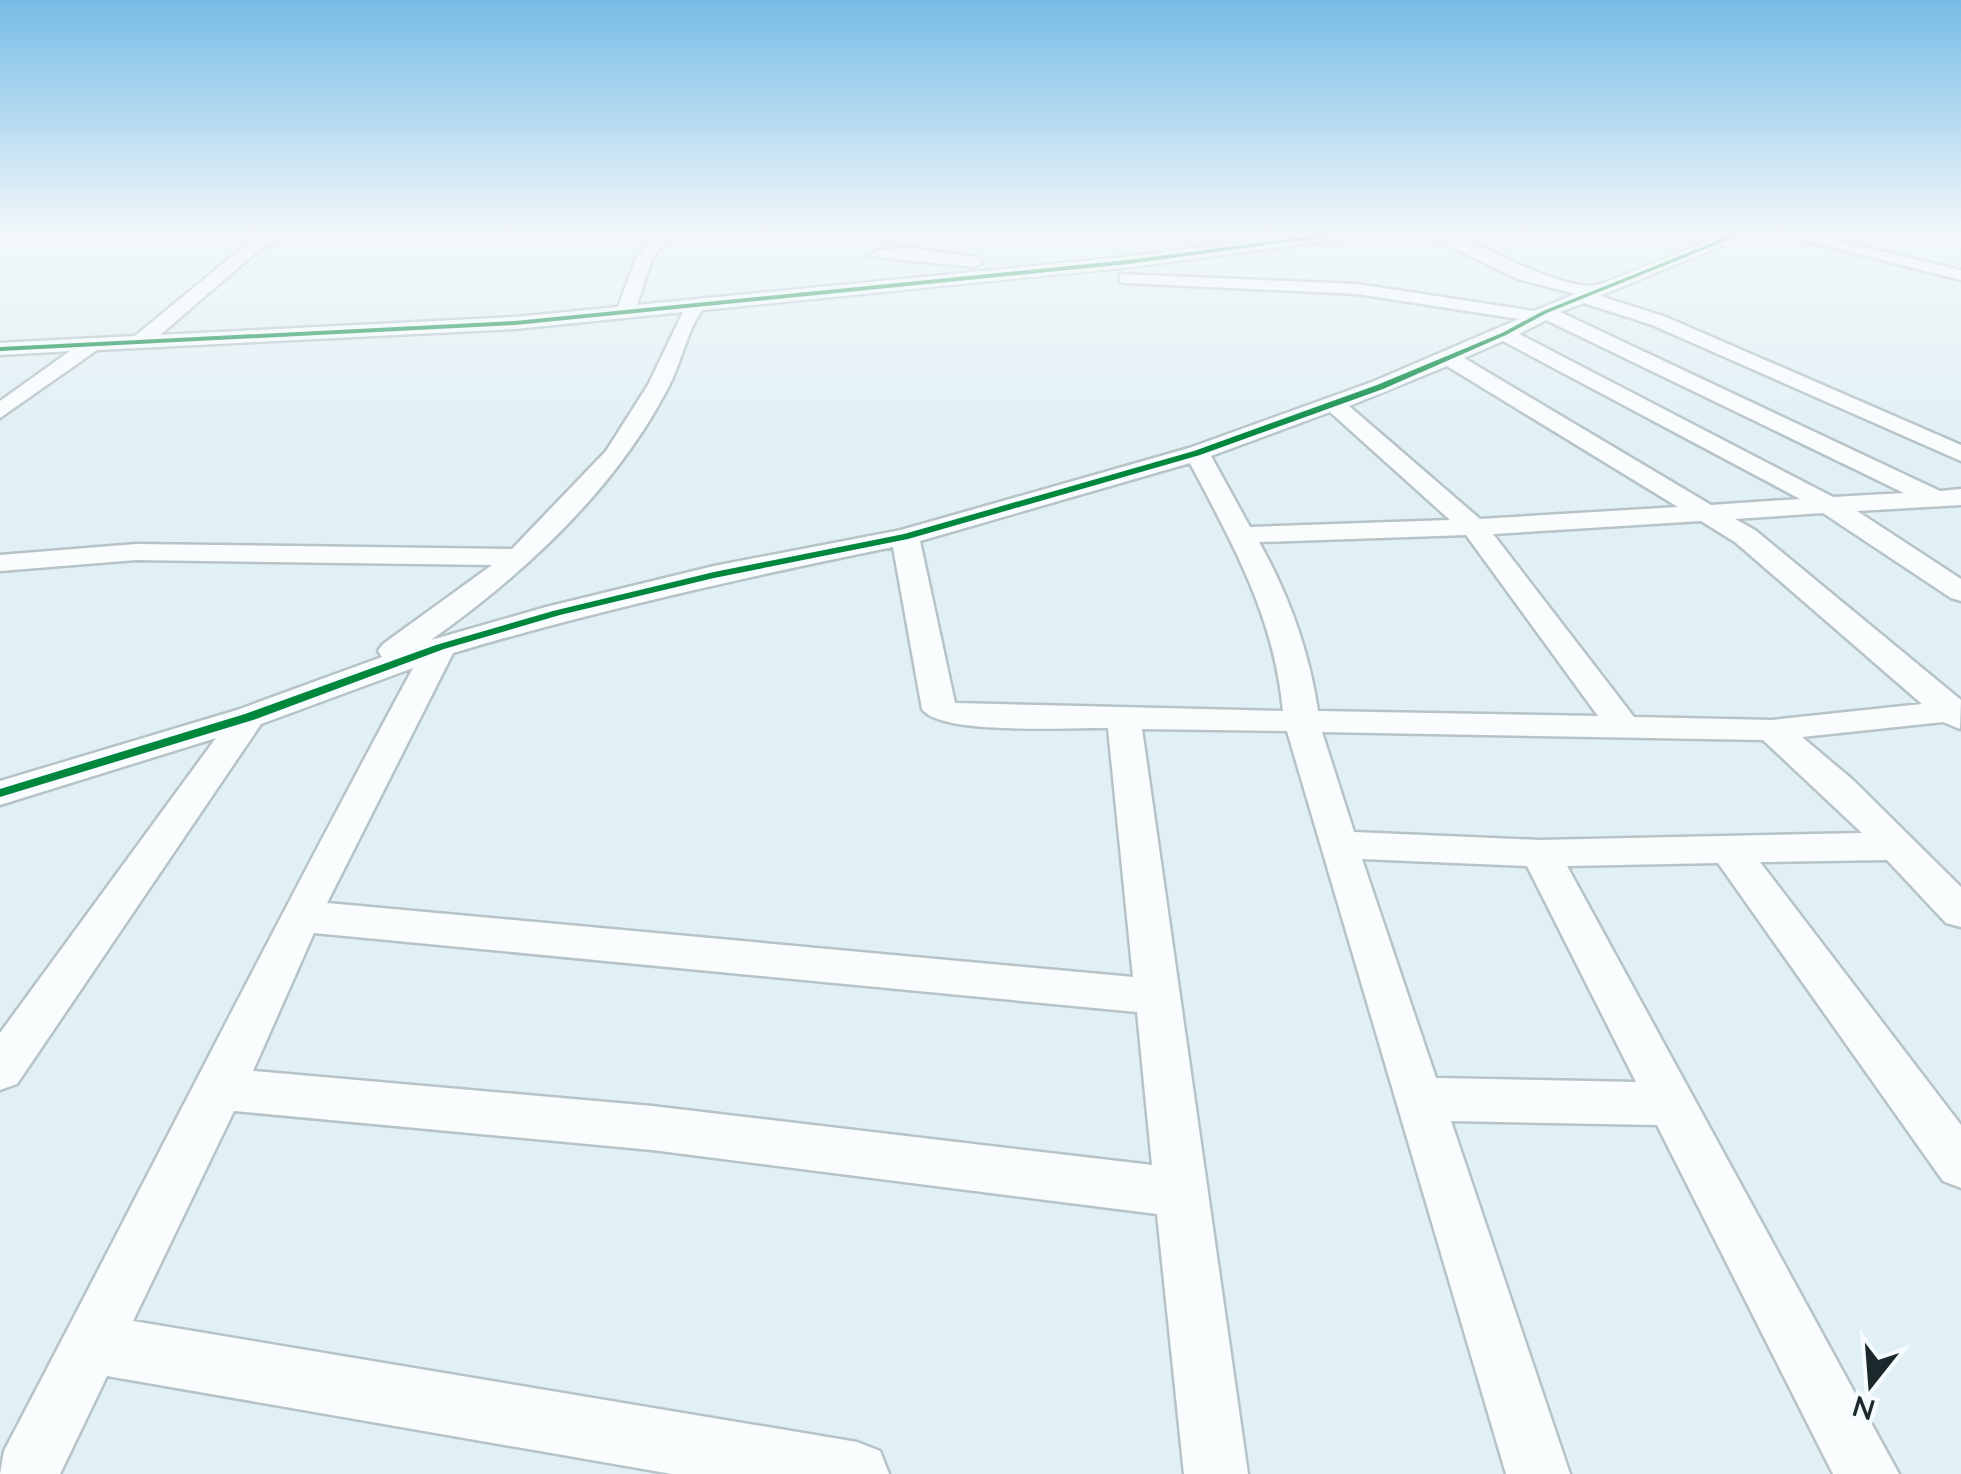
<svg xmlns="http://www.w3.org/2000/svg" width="1961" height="1474" font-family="Lato,sans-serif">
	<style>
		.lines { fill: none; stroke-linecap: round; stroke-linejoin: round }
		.minor-casing { stroke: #b6c3c7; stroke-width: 5 }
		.minor { fill: #fafdfe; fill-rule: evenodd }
		.cycleway-casing { stroke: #f6fcff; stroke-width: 7 }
		.cycleway { fill: #00873e; fill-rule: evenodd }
	</style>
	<rect width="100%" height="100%" fill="#e1f0f5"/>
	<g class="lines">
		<defs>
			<g id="minor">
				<path d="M270 231H289L254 254 160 335 515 317 618 307 636 258 657 231H672L652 259 637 305 1128 257 1328 231H1373L1366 236 1128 267 702 310C686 333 682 361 669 386 616 489 524 574 431 640L546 607 714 566 901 530 1189 448 1372 382 1519 319 1357 294 1126 283 1120 282V274L1357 284 1534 311 1575 294 1518 279 1418 231C1474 231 1528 280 1588 286 1603 288 1710 240 1733 231H1755L1600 296 1666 317 1961 445V461L1652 325 1584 303 1560 312 1940 491 1961 489V505L1857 511 1961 579V601L1951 598 1823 513 1735 519 1755 530 1961 700 1960 729 1943 722 1802 737 1853 780 1961 887V927L1946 923 1887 860 1760 862 1961 1125V1188L1943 1181 1718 863 1567 866 1899 1474H1833L1657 1125 1451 1121 1570 1474H1506L1287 731 1142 729 1248 1474H1184L1157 1214 652 1150 234 1111 133 1321 857 1442 880 1451 889 1474H672L107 1376 60 1474H0L4 1451C141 1190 273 927 413 668L261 724 17 1084 0 1090V1033L216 738 0 805V781L237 710 382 657 378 651 383 644 492 565 136 560 0 571V555L136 544 512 549 606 451 648 385 683 312 515 329 97 350 0 418V401L70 351 0 355V343L135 336 242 248ZM1546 320 1904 493 1833 497 1519 334ZM1503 341 1800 499 1711 505 1464 358ZM1447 366 1678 507 1480 519 1349 406ZM1330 412 1450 520 1250 527 1211 456ZM1190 463C1233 545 1274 616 1283 711L955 703 920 541ZM1701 521 1735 542 1922 704 1772 720 1634 717 1493 534ZM1466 535 1598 716 1318 711C1309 651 1289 595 1259 542ZM893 547 922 709C941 736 1072 727 1108 728L1133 977 327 903 453 653C598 610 745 577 893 547ZM1322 732 1763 740 1862 833 1540 840 1354 832ZM1362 859 1527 866 1636 1082 1436 1078ZM314 933 1137 1012 1152 1165 652 1106 253 1071Z"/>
				<path d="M1767 231H1795L1961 270V280Z"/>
				<path d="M911 248 975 257 983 262 975 267C959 265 874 258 869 255L877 250Z"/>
			</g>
		</defs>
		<use href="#minor" class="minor-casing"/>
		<use href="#minor" class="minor"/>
		<defs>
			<g id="cycleway">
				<path d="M1350 231H1368L1128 264 515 325 0 351V347L515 321 1128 260Z"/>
				<path d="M1742 231H1750L1547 313 1506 335 1383 389 1200 455 908 539 714 578 560 615 444 649 253 720 0 797V789L245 714 436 645 553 611 714 572 904 534 1194 451 1377 385 1502 333 1543 311Z"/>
			</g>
		</defs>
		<use href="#cycleway" class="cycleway-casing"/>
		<use href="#cycleway" class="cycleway"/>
	</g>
	<linearGradient id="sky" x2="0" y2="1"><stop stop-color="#77bce6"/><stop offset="0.53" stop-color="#f2f8fa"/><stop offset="1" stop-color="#f2f8fa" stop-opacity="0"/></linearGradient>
	<rect width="1961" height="438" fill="url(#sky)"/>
	<g transform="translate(1871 1384) rotate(197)" stroke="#f6fcff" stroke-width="8" paint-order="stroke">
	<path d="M0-8L18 38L0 25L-18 38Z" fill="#1b282c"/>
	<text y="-15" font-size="28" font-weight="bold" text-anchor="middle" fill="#1b282c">N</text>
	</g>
</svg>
